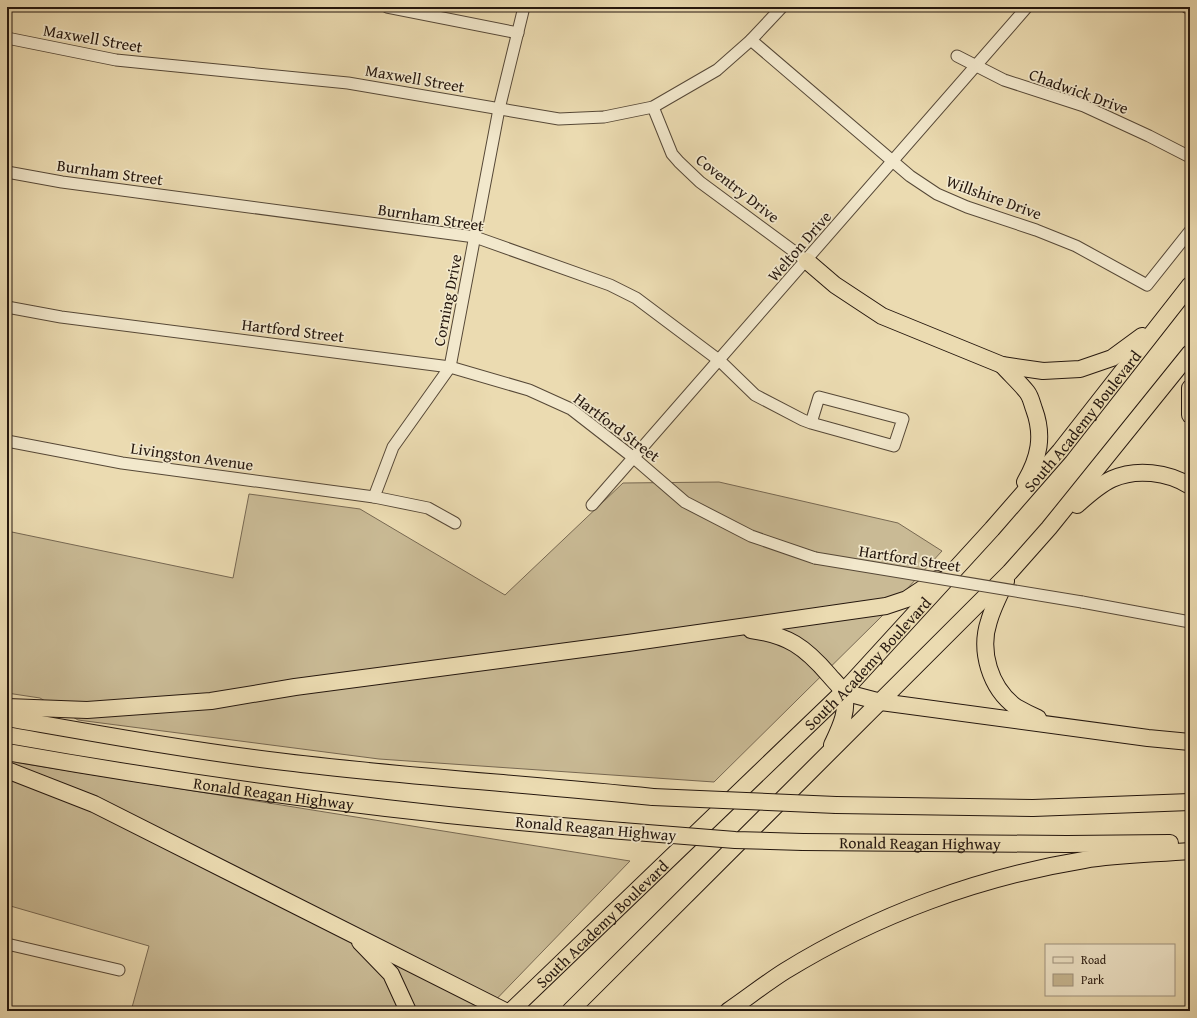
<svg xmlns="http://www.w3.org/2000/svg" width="1197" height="1018" font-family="'Gentium Book Plus',serif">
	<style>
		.green { fill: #c9ba95; stroke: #776852 }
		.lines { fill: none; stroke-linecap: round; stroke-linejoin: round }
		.minor-casing { stroke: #564837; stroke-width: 13 }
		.highway-casing { stroke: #25170e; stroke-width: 18 }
		.minor { stroke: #f2e8cc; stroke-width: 11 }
		.highway { stroke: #ebdbb1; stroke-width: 16 }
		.minor-bridge-casing { stroke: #564837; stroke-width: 13; stroke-linecap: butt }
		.highway-bridge-casing { stroke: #25170e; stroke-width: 18; stroke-linecap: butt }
		.minor-bridge { stroke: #f2e8cc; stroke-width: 11 }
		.highway-bridge { stroke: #ebdbb1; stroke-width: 16 }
		.labels { text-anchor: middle; stroke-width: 3.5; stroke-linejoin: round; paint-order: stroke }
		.street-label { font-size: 16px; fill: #25170e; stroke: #f2e8cc }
	</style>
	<rect width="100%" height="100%" fill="#ebdbb1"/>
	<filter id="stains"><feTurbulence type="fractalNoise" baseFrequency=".005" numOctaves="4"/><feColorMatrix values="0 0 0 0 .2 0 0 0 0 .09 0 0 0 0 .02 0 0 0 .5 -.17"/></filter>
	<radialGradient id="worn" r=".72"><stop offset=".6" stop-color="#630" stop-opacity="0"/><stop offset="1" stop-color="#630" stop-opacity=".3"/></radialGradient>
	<g class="green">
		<path d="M719 482 898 523 942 551 881 617 714 782 379 759 78 720 40 698 7 693V531L233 578 249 494 360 509 505 595 623 483Z"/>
		<path d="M7 761 630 861 485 1011H131L149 946 7 905Z"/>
	</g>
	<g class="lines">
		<defs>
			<g id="minor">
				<path d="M387 7 518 33"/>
				<path d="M1186 7 1190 9"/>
				<path d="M7 38 116 60 348 83 559 119 604 117 653 107 717 70 751 40 782 7"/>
				<path d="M751 40 910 176 937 194 967 207 1036 230 1076 246 1147 285 1190 231"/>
				<path d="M957 56 1004 80 1084 106 1149 136 1190 157"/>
				<path d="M653 107 672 154 679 162 700 182 807 261"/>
				<path d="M7 172 62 182 475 237 610 285 636 298 720 361 755 395 803 420 811 423 894 446 903 419 819 397 811 423"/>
				<path d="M7 307 61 317 450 367 529 390 571 409 634 458 685 502 751 536 815 558"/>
				<path d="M7 441 122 463 374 497"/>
				<path d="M592 505 1027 7"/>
				<path d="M455 523 428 508 374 497 393 447 450 367 499 109 524 7"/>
				<path d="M1082 602 1190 622"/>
				<path d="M7 944 119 970"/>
			</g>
			<g id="highway">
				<path d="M807 261 835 285 882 316 1002 365 1043 371 1080 369 1112 358 1142 336"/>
				<path d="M1002 365C1010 374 1020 383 1027 392 1031 397 1032 404 1034 409 1044 436 1039 458 1025 482"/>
				<path d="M1190 388V415"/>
				<path d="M1077 505C1087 496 1099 485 1112 479 1136 468 1168 472 1190 486"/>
				<path d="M1006 581C1000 594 993 607 989 621 979 651 990 688 1016 707 1023 711 1031 715 1038 718"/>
				<path d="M751 630C788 635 805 647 829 675 833 680 840 686 843 692 850 709 839 730 832 745"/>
				<path d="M843 692 881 702 1148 738 1190 742"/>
				<path d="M7 707 87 710 211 701 295 687 628 643 886 606 907 599 937 579"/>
				<path d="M7 718C99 734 192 751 285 762 407 777 530 784 653 797"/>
				<path id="s1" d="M7 752C210 788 416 815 622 831"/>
				<path d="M7 770 94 804 505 1011"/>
				<path d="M836 805 1033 808 1190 802"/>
				<path id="s2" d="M803 842 1067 844 1170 843"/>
				<path d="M360 942 391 974 408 1011"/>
				<path id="s3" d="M511 1011 843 692 992 529 1060 451 1190 285"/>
				<path d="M570 1011 1010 572 1049 528 1190 353"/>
				<path d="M728 1011C747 998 766 983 785 971 876 915 979 877 1084 860 1119 854 1155 854 1190 851"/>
			</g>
		</defs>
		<use href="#minor" class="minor-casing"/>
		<use href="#highway" class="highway-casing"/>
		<use href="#minor" class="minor"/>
		<use href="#highway" class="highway"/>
		<defs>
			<path id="minor-bridge" d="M815 558 1082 602"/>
			<g id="highway-bridge">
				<path d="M653 797 836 805"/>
				<path d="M622 831 735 840 803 842"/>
			</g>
		</defs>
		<use href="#minor-bridge" class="minor-bridge-casing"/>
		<use href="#highway-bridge" class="highway-bridge-casing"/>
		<use href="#minor-bridge" class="minor-bridge"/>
		<use href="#highway-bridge" class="highway-bridge"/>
	</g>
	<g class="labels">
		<g class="street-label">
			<text transform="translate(93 38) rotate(10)" y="6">Maxwell Street</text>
			<text transform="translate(415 78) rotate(10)" y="6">Maxwell Street</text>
			<text transform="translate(1079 91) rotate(20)" y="6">Chadwick Drive</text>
			<text transform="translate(110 172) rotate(8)" y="6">Burnham Street</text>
			<text transform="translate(738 188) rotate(38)" y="6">Coventry Drive</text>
			<text transform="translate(994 197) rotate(20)" y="6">Willshire Drive</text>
			<text transform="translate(431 217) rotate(9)" y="6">Burnham Street</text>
			<text transform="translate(799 246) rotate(-49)" y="6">Welton Drive</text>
			<text transform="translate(447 300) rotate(-79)" y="6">Corning Drive</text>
			<text transform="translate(293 330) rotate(7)" y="6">Hartford Street</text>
			<text dy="6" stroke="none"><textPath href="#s3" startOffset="822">South Academy Boulevard</textPath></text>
			<text transform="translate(617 427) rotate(37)" y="6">Hartford Street</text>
			<text transform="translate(192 456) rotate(8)" y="6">Livingston Avenue</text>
			<text transform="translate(910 558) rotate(9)" y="6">Hartford Street</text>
			<text dy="6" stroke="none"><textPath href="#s3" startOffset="498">South Academy Boulevard</textPath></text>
			<text dy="6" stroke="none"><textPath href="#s1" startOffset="270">Ronald Reagan Highway</textPath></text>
			<text transform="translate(596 828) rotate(5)" y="6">Ronald Reagan Highway</text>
			<text dy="6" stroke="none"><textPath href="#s2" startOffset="117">Ronald Reagan Highway</textPath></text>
			<text dy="6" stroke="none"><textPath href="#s3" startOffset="126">South Academy Boulevard</textPath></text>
		</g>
	</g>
	<rect width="1197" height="1018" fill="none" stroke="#ebdbb1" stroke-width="24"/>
	<rect x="8" y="8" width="1181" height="1002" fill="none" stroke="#25170e" stroke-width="2"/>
	<rect x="12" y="12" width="1173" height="994" fill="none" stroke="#25170e"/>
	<rect x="1045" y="944" width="130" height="52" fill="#f2e8cc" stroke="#a09480"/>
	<rect x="1053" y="957" width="20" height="6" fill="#f2e8cc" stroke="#a09480"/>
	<text x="1081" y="964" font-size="12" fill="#25170e">Road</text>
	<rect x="1053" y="974" width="20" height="12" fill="#c9ba95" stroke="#a09480"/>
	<text x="1081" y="984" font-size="12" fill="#25170e">Park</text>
	<rect width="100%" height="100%" filter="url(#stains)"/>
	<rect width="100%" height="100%" fill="url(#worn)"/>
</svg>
